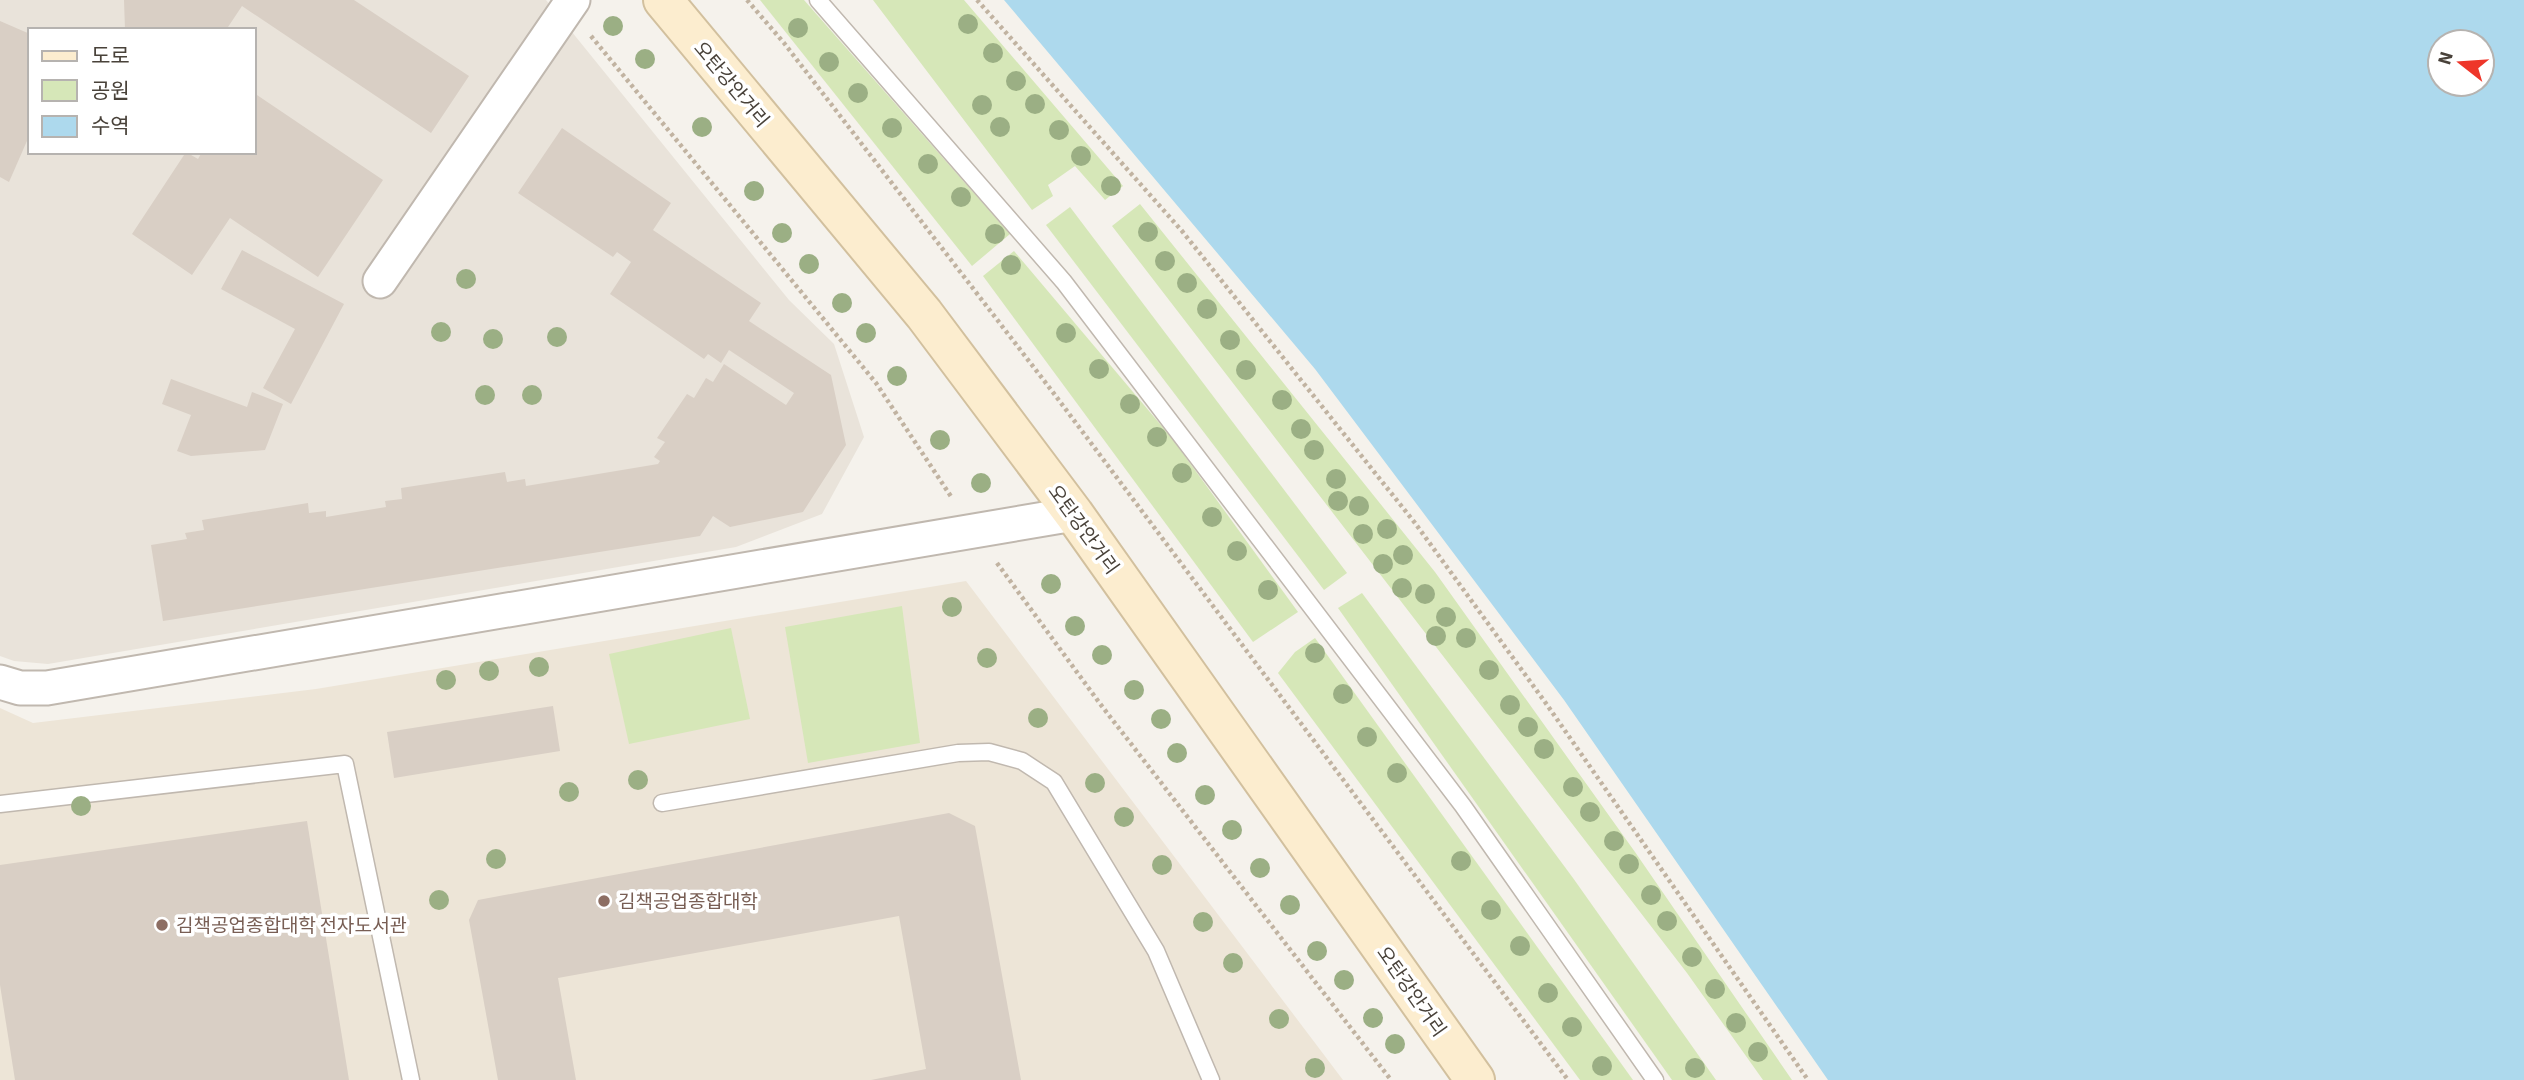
<svg xmlns="http://www.w3.org/2000/svg" width="2524" height="1080" font-family="'Source Sans 3','Noto Sans KR',sans-serif">
	<style>
		.residential { fill: #e9e3da; fill-rule: evenodd }
		.education { fill: #ede5d7 }
		.green { fill: #d6e7b8 }
		.water { fill: #add9ed; fill-rule: evenodd }
		.building { fill: #d9cfc5 }
		.lines { fill: none; stroke-linecap: round; stroke-linejoin: round }
		.service-casing { stroke: #c0b8af; stroke-width: 19 }
		.minor-casing { stroke: #c0b8af; stroke-width: 37 }
		.secondary-casing { stroke: #d2c09e; stroke-width: 42 }
		.path { stroke: #c1b3a1; stroke-width: 4.5; stroke-dasharray: 3.5 3.5; stroke-linecap: butt }
		.service { stroke: #fff; stroke-width: 16 }
		.minor { stroke: #fff; stroke-width: 33 }
		.secondary { stroke: #fcedcf; stroke-width: 38 }
		.tree { fill: #9baf84 }
		.education-dot { fill: #8d6e63; stroke: #fff; stroke-width: 2.5 }
		.labels { text-anchor: middle; stroke-width: 7; stroke-linejoin: round; paint-order: stroke }
		.street-label { font-size: 19px; fill: #49423a; stroke: #fff }
		.education-label { font-size: 19px; fill: #785e54; stroke: #fff; text-anchor: start }
	</style>
	<rect width="100%" height="100%" fill="#f5f2ec"/>
	<path class="residential" d="M0 0H546L789 300 834 344 864 437 822 514 736 547 48 664 14 661 0 656ZM30 30H254V152H30Z"/>
	<path class="education" d="M966 581 1343 1080H0V708L33 723 316 689Z"/>
	<g class="green">
		<path d="M760 0H804L1010 234 972 266Z"/>
		<path d="M873 0H964L1123 186 1105 200 1075 166 1048 185 1053 196 1032 210Z"/>
		<path d="M1140 204 1435 572 1635 852 1792 1080H1763L1687 973 1112 226Z"/>
		<path d="M1070 207 1347 573 1324 590 1046 225Z"/>
		<path d="M1014 251 1171 437 1298 612 1253 642 983 276Z"/>
		<path d="M1362 593 1573 878 1716 1080H1672L1338 608Z"/>
		<path d="M902 606 920 743 808 763 785 627Z"/>
		<path d="M731 628 750 719 629 744 609 654Z"/>
		<path d="M1315 638 1633 1080H1580L1278 673 1295 652Z"/>
	</g>
	<path class="water" d="M1004 0H2524V1080H1828L1564 700 1315 369ZM2440 42H2482V84H2440Z"/>
	<g class="building">
		<path d="M124 0H354L469 76 431 133 242 6 226 30H125Z"/>
		<path d="M0 21 30 34V134L9 182 0 177Z"/>
		<path d="M254 93 383 180 318 277 230 218 192 275 132 234 186 152 198 159 202 152H254Z"/>
		<path d="M562 128 671 203 653 230 761 303 749 321 831 375 846 445 803 512 730 527 713 516 700 536 163 621 151 545 187 539 185 533 204 530 202 520 308 503 309 513 326 511V517L386 507 385 501 402 499 401 488 505 472 507 482 525 479 526 486 658 464 660 461 654 457 665 442 657 438 687 394 694 398 706 378 713 382 724 364 786 405 794 393 729 350 721 363 708 354 704 359 610 294 631 262 617 252 613 257 518 193Z"/>
		<path d="M242 250 344 304 291 404 263 388 295 329 221 289Z"/>
		<path d="M171 379 247 407 252 392 283 404 265 450 191 456 177 451 191 415 162 404Z"/>
		<path d="M553 706 560 751 394 778 387 732Z"/>
		<path d="M949 813 975 826 1021 1080H871L926 1069 899 916 558 978 576 1080H498L469 920 478 900Z"/>
		<path d="M307 821 349 1080H15L0 985V865Z"/>
	</g>
	<g class="lines">
		<defs>
			<g id="service">
				<path d="M818 0 1064 282 1463 806 1655 1080"/>
				<path d="M662 803 958 753 989 752 1022 761 1054 782 1156 951 1211 1080"/>
				<path d="M0 804 345 764 411 1080"/>
			</g>
			<g id="minor">
				<path d="M380 281 573 0"/>
				<path d="M0 682 20 688H47L1074 514"/>
			</g>
			<path id="secondary" d="M663 0 924 314 1074 514 1475 1080"/>
		</defs>
		<use href="#service" class="service-casing"/>
		<use href="#minor" class="minor-casing"/>
		<use href="#secondary" class="secondary-casing"/>
		<g class="path">
			<path d="M747 0 784 43 1052 391 1568 1080"/>
			<path d="M977 0 1182 231 1415 523 1545 702 1808 1080"/>
			<path d="M591 36 876 383 952 498"/>
			<path d="M997 563 1101 705 1391 1080"/>
		</g>
		<use href="#service" class="service"/>
		<use href="#minor" class="minor"/>
		<use href="#secondary" class="secondary"/>
	</g>
	<g class="tree">
		<circle cx="968" cy="24" r="10"/>
		<circle cx="613" cy="26" r="10"/>
		<circle cx="798" cy="28" r="10"/>
		<circle cx="993" cy="53" r="10"/>
		<circle cx="645" cy="59" r="10"/>
		<circle cx="829" cy="62" r="10"/>
		<circle cx="1016" cy="81" r="10"/>
		<circle cx="858" cy="93" r="10"/>
		<circle cx="1035" cy="104" r="10"/>
		<circle cx="982" cy="105" r="10"/>
		<circle cx="702" cy="127" r="10"/>
		<circle cx="1000" cy="127" r="10"/>
		<circle cx="892" cy="128" r="10"/>
		<circle cx="1059" cy="130" r="10"/>
		<circle cx="1081" cy="156" r="10"/>
		<circle cx="928" cy="164" r="10"/>
		<circle cx="1111" cy="186" r="10"/>
		<circle cx="754" cy="191" r="10"/>
		<circle cx="961" cy="197" r="10"/>
		<circle cx="1148" cy="232" r="10"/>
		<circle cx="782" cy="233" r="10"/>
		<circle cx="995" cy="234" r="10"/>
		<circle cx="1165" cy="261" r="10"/>
		<circle cx="809" cy="264" r="10"/>
		<circle cx="1011" cy="265" r="10"/>
		<circle cx="466" cy="279" r="10"/>
		<circle cx="1187" cy="283" r="10"/>
		<circle cx="842" cy="303" r="10"/>
		<circle cx="1207" cy="309" r="10"/>
		<circle cx="441" cy="332" r="10"/>
		<circle cx="866" cy="333" r="10"/>
		<circle cx="1066" cy="333" r="10"/>
		<circle cx="557" cy="337" r="10"/>
		<circle cx="493" cy="339" r="10"/>
		<circle cx="1230" cy="340" r="10"/>
		<circle cx="1099" cy="369" r="10"/>
		<circle cx="1246" cy="370" r="10"/>
		<circle cx="897" cy="376" r="10"/>
		<circle cx="485" cy="395" r="10"/>
		<circle cx="532" cy="395" r="10"/>
		<circle cx="1282" cy="400" r="10"/>
		<circle cx="1130" cy="404" r="10"/>
		<circle cx="1301" cy="429" r="10"/>
		<circle cx="1157" cy="437" r="10"/>
		<circle cx="940" cy="440" r="10"/>
		<circle cx="1314" cy="450" r="10"/>
		<circle cx="1182" cy="473" r="10"/>
		<circle cx="1336" cy="479" r="10"/>
		<circle cx="981" cy="483" r="10"/>
		<circle cx="1338" cy="501" r="10"/>
		<circle cx="1359" cy="506" r="10"/>
		<circle cx="1212" cy="517" r="10"/>
		<circle cx="1387" cy="529" r="10"/>
		<circle cx="1363" cy="534" r="10"/>
		<circle cx="1237" cy="551" r="10"/>
		<circle cx="1403" cy="555" r="10"/>
		<circle cx="1383" cy="564" r="10"/>
		<circle cx="1051" cy="584" r="10"/>
		<circle cx="1402" cy="588" r="10"/>
		<circle cx="1268" cy="590" r="10"/>
		<circle cx="1425" cy="594" r="10"/>
		<circle cx="952" cy="607" r="10"/>
		<circle cx="1446" cy="617" r="10"/>
		<circle cx="1075" cy="626" r="10"/>
		<circle cx="1436" cy="636" r="10"/>
		<circle cx="1466" cy="638" r="10"/>
		<circle cx="1315" cy="653" r="10"/>
		<circle cx="1102" cy="655" r="10"/>
		<circle cx="987" cy="658" r="10"/>
		<circle cx="539" cy="667" r="10"/>
		<circle cx="1489" cy="670" r="10"/>
		<circle cx="489" cy="671" r="10"/>
		<circle cx="446" cy="680" r="10"/>
		<circle cx="1134" cy="690" r="10"/>
		<circle cx="1343" cy="694" r="10"/>
		<circle cx="1510" cy="705" r="10"/>
		<circle cx="1038" cy="718" r="10"/>
		<circle cx="1161" cy="719" r="10"/>
		<circle cx="1528" cy="727" r="10"/>
		<circle cx="1367" cy="737" r="10"/>
		<circle cx="1544" cy="749" r="10"/>
		<circle cx="1177" cy="753" r="10"/>
		<circle cx="1397" cy="773" r="10"/>
		<circle cx="638" cy="780" r="10"/>
		<circle cx="1095" cy="783" r="10"/>
		<circle cx="1573" cy="787" r="10"/>
		<circle cx="569" cy="792" r="10"/>
		<circle cx="1205" cy="795" r="10"/>
		<circle cx="81" cy="806" r="10"/>
		<circle cx="1590" cy="812" r="10"/>
		<circle cx="1124" cy="817" r="10"/>
		<circle cx="1232" cy="830" r="10"/>
		<circle cx="1614" cy="841" r="10"/>
		<circle cx="496" cy="859" r="10"/>
		<circle cx="1461" cy="861" r="10"/>
		<circle cx="1629" cy="864" r="10"/>
		<circle cx="1162" cy="865" r="10"/>
		<circle cx="1260" cy="868" r="10"/>
		<circle cx="1651" cy="895" r="10"/>
		<circle cx="439" cy="900" r="10"/>
		<circle cx="1290" cy="905" r="10"/>
		<circle cx="1491" cy="910" r="10"/>
		<circle cx="1667" cy="921" r="10"/>
		<circle cx="1203" cy="922" r="10"/>
		<circle cx="1520" cy="946" r="10"/>
		<circle cx="1317" cy="951" r="10"/>
		<circle cx="1692" cy="957" r="10"/>
		<circle cx="1233" cy="963" r="10"/>
		<circle cx="1344" cy="980" r="10"/>
		<circle cx="1715" cy="989" r="10"/>
		<circle cx="1548" cy="993" r="10"/>
		<circle cx="1373" cy="1018" r="10"/>
		<circle cx="1279" cy="1019" r="10"/>
		<circle cx="1736" cy="1023" r="10"/>
		<circle cx="1572" cy="1027" r="10"/>
		<circle cx="1395" cy="1044" r="10"/>
		<circle cx="1758" cy="1052" r="10"/>
		<circle cx="1602" cy="1066" r="10"/>
		<circle cx="1315" cy="1068" r="10"/>
		<circle cx="1695" cy="1068" r="10"/>
	</g>
	<g class="education-dot">
		<circle cx="604" cy="901" r="7"/>
		<circle cx="162" cy="925" r="7"/>
	</g>
	<g class="labels">
		<g class="street-label">
			<text transform="translate(732 84) rotate(50)" y="7">오탄강안거리</text>
			<text transform="translate(1084 529) rotate(54)" y="7">오탄강안거리</text>
			<text transform="translate(1412 991) rotate(55)" y="7">오탄강안거리</text>
		</g>
		<g class="education-label">
			<text x="618" y="908">김책공업종합대학</text>
			<text x="176" y="932">김책공업종합대학 전자도서관</text>
		</g>
	</g>
	<rect x="28" y="28" width="228" height="126" fill="#ffffff" stroke="#b6b3b0" stroke-width="2"/>
	<rect x="42" y="51" width="35" height="10" fill="#fcedcf" stroke="#b6b3b0" stroke-width="2"/>
	<text x="91" y="63" font-size="21" fill="#49423a">도로</text>
	<rect x="42" y="80" width="35" height="21" fill="#d6e7b8" stroke="#b6b3b0" stroke-width="2"/>
	<text x="91" y="98" font-size="21" fill="#49423a">공원</text>
	<rect x="42" y="116" width="35" height="21" fill="#add9ed" stroke="#b6b3b0" stroke-width="2"/>
	<text x="91" y="133" font-size="21" fill="#49423a">수역</text>
	<g transform="translate(2461 63) rotate(287)"><circle r="33" fill="#ffffff" stroke="#b6b3b0" stroke-width="2"/>
	<path d="M0-5L12 26L0 18L-12 26Z" fill="#ee362a"/>
	<text y="-10" font-size="19" font-weight="bold" text-anchor="middle" fill="#49423a">N</text>
	</g>
</svg>
